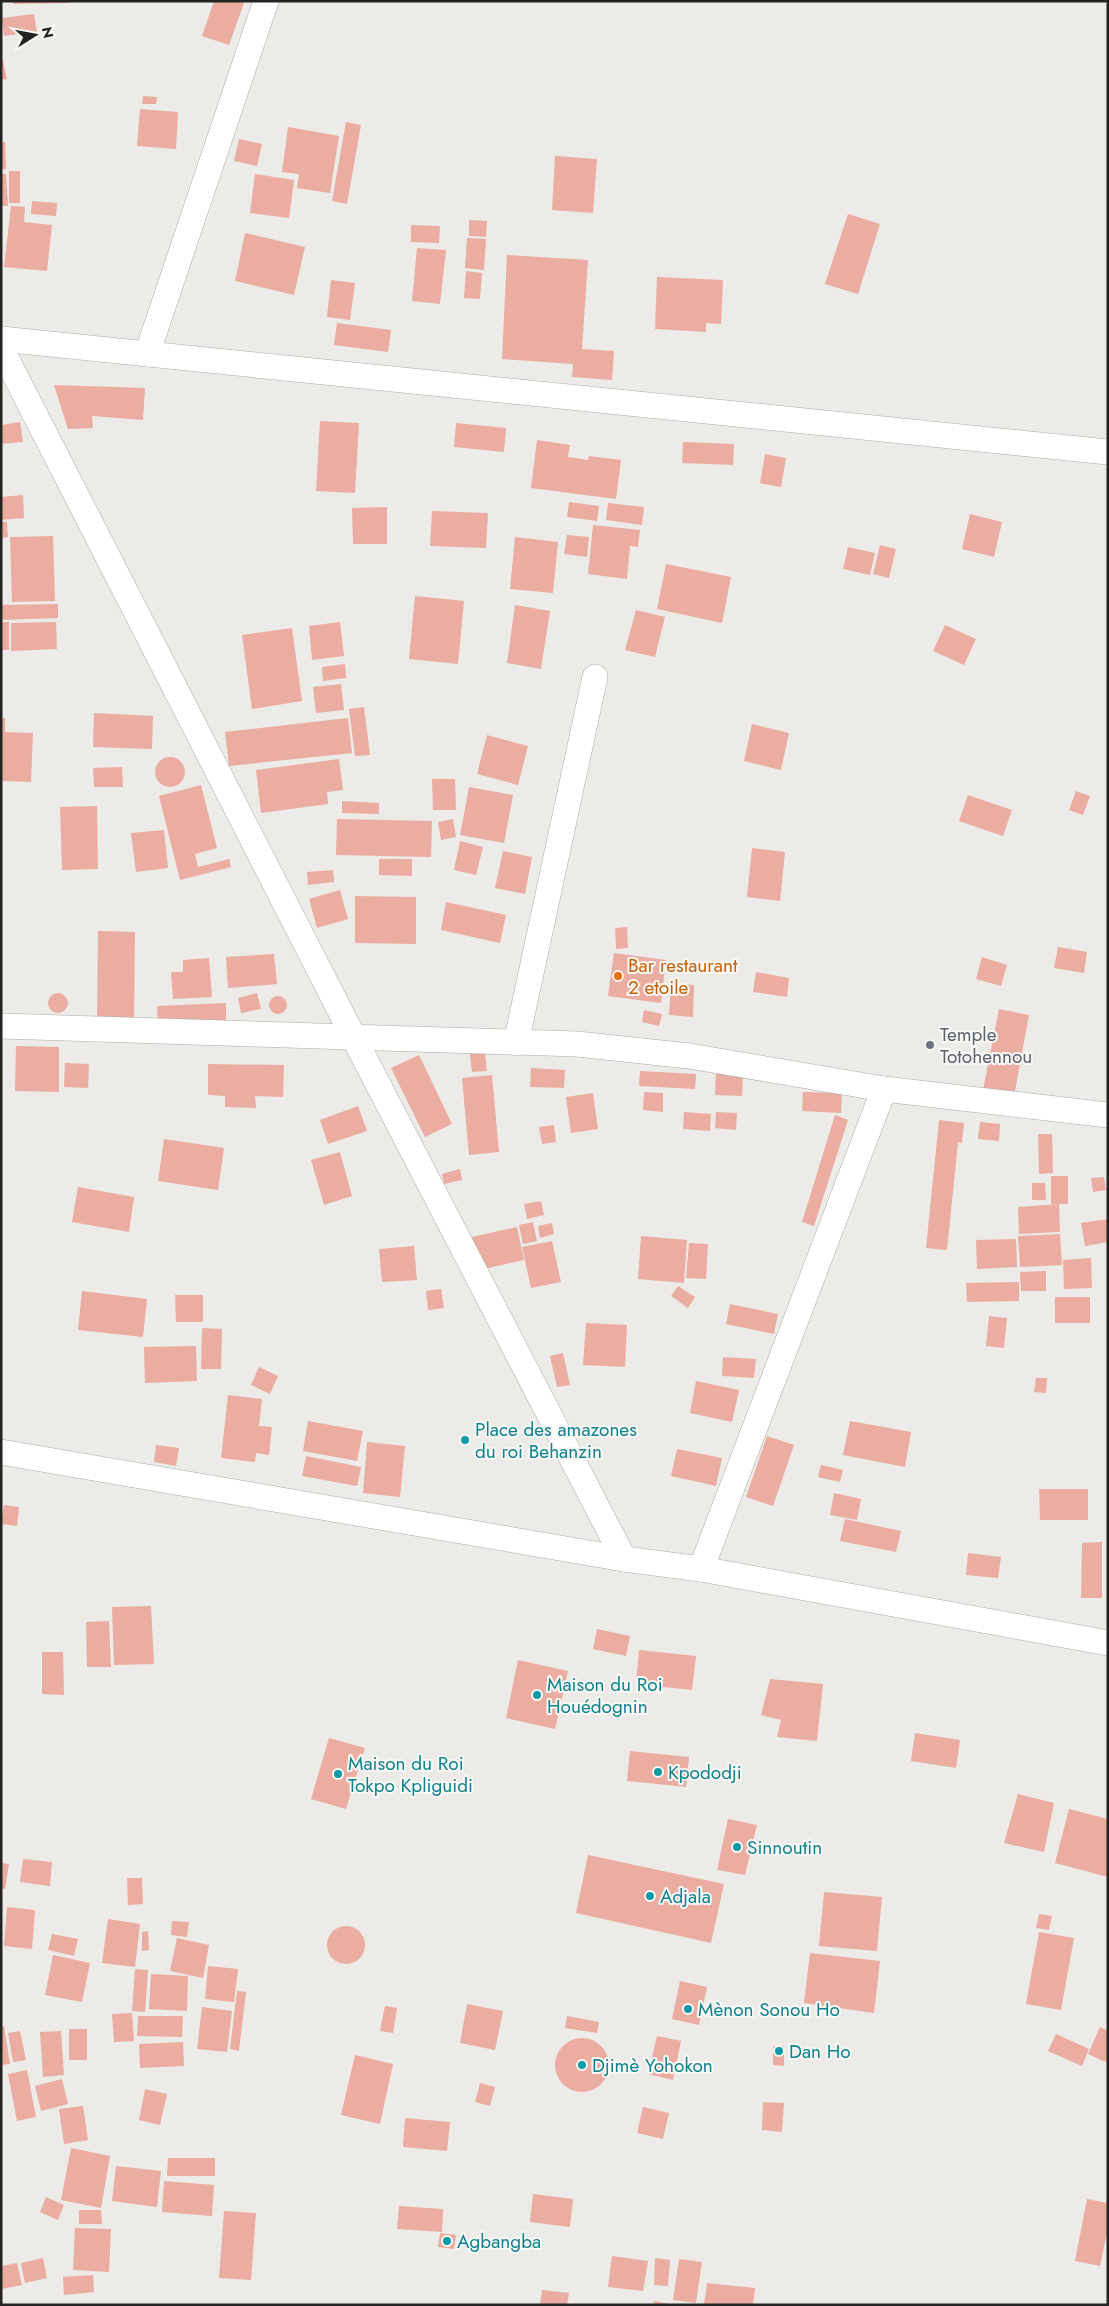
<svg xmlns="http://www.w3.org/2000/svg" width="1109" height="2306" font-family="Jost,sans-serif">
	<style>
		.building { fill: #ebaca1 }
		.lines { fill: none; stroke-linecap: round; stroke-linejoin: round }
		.street-casing { stroke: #acaba8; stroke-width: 26 }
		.street { stroke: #fff; stroke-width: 25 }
		.food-dot { fill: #e8710a; stroke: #f9f8f5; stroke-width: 2 }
		.worship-dot { fill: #6b7280; stroke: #f9f8f5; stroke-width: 2 }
		.culture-dot { fill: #0f9aa8; stroke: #f9f8f5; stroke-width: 2 }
		.labels { text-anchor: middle; stroke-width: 4; stroke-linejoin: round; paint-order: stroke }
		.food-label { font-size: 19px; fill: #c56008; stroke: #f9f8f5; text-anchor: start }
		.worship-label { font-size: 19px; fill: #5b616d; stroke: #f9f8f5; text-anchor: start }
		.culture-label { font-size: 19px; fill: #0d838f; stroke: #f9f8f5; text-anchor: start }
	</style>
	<rect width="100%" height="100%" fill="#ecebe7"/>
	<g class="building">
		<path d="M13 1H70V3L13 4Z"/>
		<path d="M214 1H237L244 3 229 45 202 36Z"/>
		<path d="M34 14 37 32 4 36 2 18Z"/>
		<path d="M1 52 7 79 1 80Z"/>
		<path d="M143 96 157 97 156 104H142Z"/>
		<path d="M140 109 178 112 176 149 137 146Z"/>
		<path d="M346 122 361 125 347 204 332 201Z"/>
		<path d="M288 127 339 136 330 193 297 188 299 174 282 172Z"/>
		<path d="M239 139 262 144 257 166 234 161Z"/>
		<path d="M1 142H5L6 169H1Z"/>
		<path d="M555 156 597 159 593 213 552 210Z"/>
		<rect x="9" y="171" width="11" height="32"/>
		<path d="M1 174H6L8 206H1Z"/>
		<path d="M255 174 294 180 289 218 250 213Z"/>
		<path d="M32 201 57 203 56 216 31 214Z"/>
		<path d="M11 206 25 207 24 222 52 225 47 271 4 267Z"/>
		<path d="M848 214 880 224 858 294 825 284Z"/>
		<path d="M469 220 487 221 486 237 469 236Z"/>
		<path d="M411 225 440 226 439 243 411 242Z"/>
		<path d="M245 233 305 247 294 295 235 281Z"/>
		<path d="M467 238 486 239 484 270 465 268Z"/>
		<path d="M417 248 446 250 440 304 412 301Z"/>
		<path d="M507 255 588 260 582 349 614 351 612 380 572 377 573 364 502 359Z"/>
		<path d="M466 271 482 273 480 299 464 298Z"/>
		<path d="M657 277 723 280 721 324 706 323V332L655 329Z"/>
		<path d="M331 280 355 283 350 320 327 317Z"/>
		<path d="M337 323 391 330 388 352 334 345Z"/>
		<path d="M54 385 145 388 143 420 92 416 93 428 68 429Z"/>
		<path d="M320 421 359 423 355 493 316 491Z"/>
		<path d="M20 422 23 442 1 444V425Z"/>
		<path d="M456 423 506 428 504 452 454 447Z"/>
		<path d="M537 440 570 445 568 457 588 460 589 456 621 460 616 499 531 488Z"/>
		<path d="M683 442 734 444 733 465 682 463Z"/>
		<path d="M765 454 786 458 781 487 760 483Z"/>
		<path d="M23 495 24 518 1 520V497Z"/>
		<path d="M569 502 599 506 597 521 567 517Z"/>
		<path d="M608 503 644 507 642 525 606 520Z"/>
		<path d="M387 507V544H353L352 508Z"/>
		<path d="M432 511 488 513 486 548 430 546Z"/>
		<path d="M970 514 1002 522 994 557 962 549Z"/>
		<path d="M1 522H7L8 537 1 538Z"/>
		<path d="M593 525 640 530 638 547 630 546 627 579 588 574Z"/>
		<path d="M567 535 589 537 587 557 564 554Z"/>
		<path d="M53 536 55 601 12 602 10 537Z"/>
		<path d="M515 537 558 542 553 593 510 589Z"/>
		<path d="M880 545 896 549 889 578 873 574Z"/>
		<path d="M848 547 875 553 870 575 843 569Z"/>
		<path d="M666 564 731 577 722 623 657 609Z"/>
		<path d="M415 596 464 601 458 664 409 659Z"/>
		<path d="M58 604V618L1 620V605Z"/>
		<path d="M515 605 550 611 541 669 507 663Z"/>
		<path d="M636 610 665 617 655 657 625 650Z"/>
		<rect x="1" y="622" width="8" height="28"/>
		<path d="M56 622 57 649 11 651V623Z"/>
		<path d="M340 622 344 656 312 660 309 626Z"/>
		<path d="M945 625 976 639 964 665 933 651Z"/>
		<path d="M292 628 302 701 252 709 242 635Z"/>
		<path d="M345 664 346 678 323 681 322 667Z"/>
		<path d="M341 684 344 710 316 713 313 687Z"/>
		<path d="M364 707 370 755 355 756 349 709Z"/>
		<path d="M94 713 153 716 152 749 93 747Z"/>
		<path d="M1 718H5V732L33 733 31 782 1 781Z"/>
		<path d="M348 718 352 753 229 766 225 732Z"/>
		<path d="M752 724 789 733 781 770 744 761Z"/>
		<path d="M487 735 528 746 518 785 477 774Z"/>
		<circle cx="170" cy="772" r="15"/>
		<path d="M339 759 343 790 327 792 328 804 261 813 256 770Z"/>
		<path d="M122 767 123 787H94L93 768Z"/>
		<path d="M432 779H455L456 810H433Z"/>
		<path d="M201 785 217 848 195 854 198 867 229 859 231 867 180 880 159 796Z"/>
		<path d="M469 787 513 795 504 843 460 835Z"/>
		<path d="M1076 791 1090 796 1083 815 1069 810Z"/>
		<path d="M968 795 1012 810 1003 836 959 821Z"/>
		<path d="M342 801 379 803V814L342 813Z"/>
		<path d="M97 806 98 869 62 870 60 807Z"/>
		<path d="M337 819 432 821 431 857 336 855Z"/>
		<path d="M453 819 456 837 441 840 438 822Z"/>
		<path d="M164 830 168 868 136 872 131 833Z"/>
		<path d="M460 841 483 847 476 875 454 870Z"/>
		<path d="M752 848 785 852 780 901 747 897Z"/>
		<path d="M503 851 532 857 525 894 495 888Z"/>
		<path d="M379 859H412V876L379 875Z"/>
		<path d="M333 870 334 882 308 885 307 872Z"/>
		<path d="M340 890 348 919 317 928 309 899Z"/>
		<path d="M355 896 416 897V944L355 943Z"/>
		<path d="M446 902 506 915 500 943 441 930Z"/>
		<path d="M627 927 628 948 616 949 615 928Z"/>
		<path d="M98 931 135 932 134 1023H97Z"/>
		<path d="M1058 947 1087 952 1084 973 1054 968Z"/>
		<path d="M614 953 666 960 661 1003 608 996Z"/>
		<path d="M274 954 277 984 228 988 226 957Z"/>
		<path d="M982 957 1007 965 1001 986 976 979Z"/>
		<path d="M209 958 212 997 173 999 171 972H183V960Z"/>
		<path d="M756 972 789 978 787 997 753 992Z"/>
		<path d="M671 984 694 985 693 1017 669 1015Z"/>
		<path d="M257 993 261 1009 241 1013 238 998Z"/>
		<circle cx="58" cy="1003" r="10"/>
		<circle cx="278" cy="1005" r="9"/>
		<path d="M226 1003V1021L158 1024 157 1006Z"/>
		<path d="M999 1009 1029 1015 1014 1096 983 1090Z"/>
		<path d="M644 1010 662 1014 659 1026 642 1022Z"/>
		<path d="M484 1045 487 1071 472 1072 469 1047Z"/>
		<path d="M16 1046 59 1047V1092L15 1091Z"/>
		<path d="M419 1055 452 1124 425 1137 391 1068Z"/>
		<path d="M65 1063 89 1064 88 1088 64 1087Z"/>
		<path d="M208 1064 284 1065 283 1097 255 1096 256 1108 225 1107V1096L208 1095Z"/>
		<path d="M531 1068 565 1070 564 1088 530 1087Z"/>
		<path d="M640 1071 696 1074 695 1089 639 1086Z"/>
		<path d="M716 1074 743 1075 742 1096 715 1095Z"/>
		<path d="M492 1075 499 1152 469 1155 462 1078Z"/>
		<path d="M644 1092 663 1093V1112L643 1110Z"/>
		<path d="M803 1092 842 1093 841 1113 802 1111Z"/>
		<path d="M593 1093 598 1129 571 1133 566 1097Z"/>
		<path d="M358 1106 367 1131 328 1144 320 1120Z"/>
		<path d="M684 1112 711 1114 710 1131 683 1129Z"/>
		<path d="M716 1112 737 1113 736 1130 715 1128Z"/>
		<path d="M835 1115 848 1120 814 1226 802 1222Z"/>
		<path d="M939 1120 964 1123 962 1143 958 1142 947 1250 926 1248Z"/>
		<path d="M980 1122 1000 1124 999 1141 978 1139Z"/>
		<path d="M554 1125 556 1142 542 1144 539 1127Z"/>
		<path d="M1038 1134H1052L1053 1173 1039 1174Z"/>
		<path d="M164 1139 224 1148 218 1190 158 1181Z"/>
		<path d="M340 1152 352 1196 324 1205 311 1160Z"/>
		<path d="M460 1169 462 1180 444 1184 442 1174Z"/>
		<rect x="1051" y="1176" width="17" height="28"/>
		<path d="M1104 1177 1106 1190 1093 1192 1091 1178Z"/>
		<path d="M1032 1183H1045L1046 1200H1032Z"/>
		<path d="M78 1187 134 1197 129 1232 72 1222Z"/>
		<path d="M541 1201 544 1215 527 1219 524 1204Z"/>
		<path d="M1059 1204 1060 1232 1019 1234 1018 1207Z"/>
		<path d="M1108 1219V1242L1085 1246 1081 1223Z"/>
		<path d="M533 1222 537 1241 523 1244 519 1225Z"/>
		<path d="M552 1223 554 1234 540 1238 538 1226Z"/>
		<path d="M517 1227 524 1260 479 1270 472 1237Z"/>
		<path d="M1060 1234 1062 1265 1020 1267 1018 1236Z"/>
		<path d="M641 1236 687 1240 684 1283 638 1279Z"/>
		<path d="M1016 1239 1017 1267 977 1269 976 1240Z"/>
		<path d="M552 1241 561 1282 531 1288 522 1247Z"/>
		<path d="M689 1243 708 1244 706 1279 686 1278Z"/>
		<path d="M414 1246 417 1280 382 1282 379 1249Z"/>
		<path d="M1091 1258 1092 1288 1064 1289 1063 1260Z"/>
		<path d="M1046 1271V1291H1021L1020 1272Z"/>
		<path d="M1019 1282V1301L967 1302 966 1283Z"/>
		<path d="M678 1286 695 1297 688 1308 671 1296Z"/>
		<path d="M441 1289 444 1308 428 1310 426 1291Z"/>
		<path d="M82 1291 147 1299 143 1337 78 1330Z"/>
		<path d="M175 1295H203V1322H176Z"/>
		<rect x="1055" y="1297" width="35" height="26"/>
		<path d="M730 1304 778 1314 774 1334 726 1324Z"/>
		<path d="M989 1316 1007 1318 1004 1348 986 1346Z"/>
		<path d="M586 1323 627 1325 625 1367 583 1365Z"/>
		<path d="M202 1328 222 1329 221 1369H201Z"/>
		<path d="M196 1346 197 1381 145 1383 144 1347Z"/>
		<path d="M563 1353 570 1385 557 1387 550 1356Z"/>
		<path d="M723 1357 756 1359 754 1378 722 1376Z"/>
		<path d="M259 1367 278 1376 270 1394 251 1385Z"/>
		<path d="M1036 1378H1047L1046 1393 1034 1392Z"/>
		<path d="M696 1381 739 1390 732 1422 690 1413Z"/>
		<path d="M228 1395 262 1399 259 1426 272 1427 269 1455 256 1453 255 1462 221 1458Z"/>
		<path d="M308 1421 363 1431 357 1461 303 1451Z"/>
		<path d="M850 1421 911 1432 905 1467 843 1455Z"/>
		<path d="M767 1436 794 1445 773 1506 746 1497Z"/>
		<path d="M367 1442 405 1446 400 1497 363 1493Z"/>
		<path d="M156 1445 179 1448 176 1466 154 1462Z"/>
		<path d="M677 1449 722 1458 716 1486 671 1476Z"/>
		<path d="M306 1456 361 1467 357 1486 302 1476Z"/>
		<path d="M821 1465 843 1470 840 1482 818 1477Z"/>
		<path d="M1039 1489H1088V1520H1040Z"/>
		<path d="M834 1493 861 1499 857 1520 830 1515Z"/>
		<path d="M4 1505 19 1507 17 1526 1 1524Z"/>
		<path d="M845 1519 901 1531 896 1552 840 1541Z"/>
		<path d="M1102 1542V1598H1081L1082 1543Z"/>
		<path d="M968 1553 1001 1557 998 1578 966 1575Z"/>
		<path d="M151 1606 154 1664 114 1665 112 1607Z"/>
		<path d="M109 1621 111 1667H87L86 1622Z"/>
		<path d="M597 1629 630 1636 626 1656 593 1649Z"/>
		<path d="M639 1650 696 1656 692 1690 636 1684Z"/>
		<path d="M42 1652H63L64 1695 42 1694Z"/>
		<path d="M518 1660 568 1671 555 1729 506 1718Z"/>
		<path d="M770 1679 823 1684 817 1741 777 1737 781 1720 761 1715Z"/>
		<path d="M915 1733 960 1740 956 1768 911 1761Z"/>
		<path d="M329 1738 365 1748 346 1809 311 1799Z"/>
		<path d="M630 1751 689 1757 686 1787 627 1781Z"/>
		<path d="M1018 1794 1054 1803 1044 1852 1004 1843Z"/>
		<path d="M1069 1809 1108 1819V1877L1055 1863Z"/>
		<path d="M728 1819 757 1825 745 1875 717 1870Z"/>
		<path d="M588 1855 724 1884 711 1943 576 1913Z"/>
		<path d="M23 1859 52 1862 50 1886 20 1882Z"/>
		<path d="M1 1863 9 1864 5 1889 1 1888Z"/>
		<path d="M127 1878H142L143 1904 128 1905Z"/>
		<path d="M824 1892 882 1897 877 1951 819 1946Z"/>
		<path d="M7 1907 35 1910 32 1949 4 1946Z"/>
		<path d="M1039 1914 1052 1916 1049 1930 1036 1928Z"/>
		<path d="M108 1919 140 1924 135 1967 102 1963Z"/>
		<path d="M172 1921 189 1922 187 1937 171 1935Z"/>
		<circle cx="346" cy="1945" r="19"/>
		<path d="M148 1931 149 1950 142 1951V1932Z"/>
		<path d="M1039 1932 1074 1938 1061 2010 1026 2004Z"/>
		<path d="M52 1934 78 1939 74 1956 48 1950Z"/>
		<path d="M177 1938 209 1945 203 1978 170 1971Z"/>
		<path d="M810 1953 880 1961 874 2013 804 2003Z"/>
		<path d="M53 1955 90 1963 82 2002 45 1995Z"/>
		<path d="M208 1966 238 1969 234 2002 205 1999Z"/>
		<path d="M135 1969 148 1970 145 2012 132 2011Z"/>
		<path d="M151 1974 188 1976 187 2011 149 2009Z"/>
		<path d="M680 1981 707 1987 699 2025 672 2019Z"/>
		<path d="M237 1991 246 1992 239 2051 230 2049Z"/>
		<path d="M467 2004 503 2011 495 2050 460 2043Z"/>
		<path d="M385 2006 397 2008 393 2033 380 2031Z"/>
		<path d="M202 2007 232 2011 227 2052 197 2049Z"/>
		<path d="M132 2013 134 2041 114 2042 112 2014Z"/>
		<path d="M138 2016H183L182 2037 137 2036Z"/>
		<path d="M567 2016 599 2022 597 2033 565 2028Z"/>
		<path d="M4 2026 10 2064 1 2065V2027Z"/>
		<path d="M1100 2027 1108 2031V2058L1105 2062 1088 2054Z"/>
		<rect x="69" y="2029" width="18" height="31"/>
		<path d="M20 2031 26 2060 13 2062 8 2033Z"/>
		<path d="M61 2031 64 2075 43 2077 40 2032Z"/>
		<path d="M1056 2034 1089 2049 1082 2066 1048 2051Z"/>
		<path d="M657 2036 681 2041 673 2080 648 2074Z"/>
		<circle cx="582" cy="2065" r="27"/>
		<path d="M183 2042 184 2066 140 2068 139 2044Z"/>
		<path d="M773 2046H784V2066L773 2065Z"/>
		<path d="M355 2055 393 2064 380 2124 341 2115Z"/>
		<path d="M27 2070 36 2117 17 2121 8 2074Z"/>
		<path d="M62 2079 68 2104 41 2111 35 2086Z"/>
		<path d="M480 2083 495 2087 490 2106 475 2102Z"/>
		<path d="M145 2089 167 2094 160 2125 139 2120Z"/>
		<path d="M763 2102 784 2103 782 2132 762 2130Z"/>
		<path d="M83 2106 88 2140 64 2144 59 2109Z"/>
		<path d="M643 2107 669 2113 663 2139 637 2133Z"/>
		<path d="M405 2118 450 2122 447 2151 403 2147Z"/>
		<path d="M71 2148 110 2156 101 2208 61 2200Z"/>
		<path d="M168 2158H215V2176H167Z"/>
		<path d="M116 2166 161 2171 157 2207 112 2201Z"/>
		<path d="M164 2181 214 2185 212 2216 162 2212Z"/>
		<path d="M533 2194 573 2199 570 2227 530 2222Z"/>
		<path d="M46 2197 64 2205 58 2220 40 2212Z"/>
		<path d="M1087 2199 1108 2203V2228L1100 2266 1075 2261Z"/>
		<path d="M399 2206 443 2209 442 2232 397 2229Z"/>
		<path d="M79 2210H101L102 2224H79Z"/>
		<path d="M224 2211 256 2213 251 2280 219 2278Z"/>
		<path d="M75 2228 111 2229 109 2272 73 2270Z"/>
		<path d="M440 2233 456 2235 454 2249 438 2247Z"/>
		<path d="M612 2256 648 2261 643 2291 608 2287Z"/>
		<path d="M43 2258 47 2278 25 2283 21 2263Z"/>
		<path d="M655 2258 670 2260 668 2286 654 2285Z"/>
		<path d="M679 2259 702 2262 696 2303 673 2300Z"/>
		<path d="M17 2263 22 2285 1 2289V2266Z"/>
		<path d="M93 2275 94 2292 64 2295 63 2277Z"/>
		<path d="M707 2283 755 2288 753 2305H704Z"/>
		<path d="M542 2290 569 2293 567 2305H540Z"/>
		<path d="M654 2301 670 2304V2305H653Z"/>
	</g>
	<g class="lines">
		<defs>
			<g id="street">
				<path d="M1 339 1108 452"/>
				<path d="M1 348 354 1038 624 1559"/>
				<path d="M147 354 266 1"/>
				<path d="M1 1026 577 1044 689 1056 884 1089 1108 1115"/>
				<path d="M516 1043 595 677"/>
				<path d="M1 1452 624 1559 701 1569 1108 1643"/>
				<path d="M701 1569 884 1089"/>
			</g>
		</defs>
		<use href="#street" class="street-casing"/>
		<use href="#street" class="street"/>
	</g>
	<circle class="food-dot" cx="618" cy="976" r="5"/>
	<circle class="worship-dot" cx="930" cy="1045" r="5"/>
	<g class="culture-dot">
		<circle cx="465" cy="1440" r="5"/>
		<circle cx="537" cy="1695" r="5"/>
		<circle cx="658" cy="1772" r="5"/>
		<circle cx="338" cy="1774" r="5"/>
		<circle cx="737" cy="1847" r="5"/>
		<circle cx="650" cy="1896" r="5"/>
		<circle cx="688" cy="2009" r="5"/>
		<circle cx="779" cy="2051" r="5"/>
		<circle cx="582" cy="2065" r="5"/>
		<circle cx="447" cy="2241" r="5"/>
	</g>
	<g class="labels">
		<g class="food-label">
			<text x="628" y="972">Bar restaurant<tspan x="628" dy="22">2 etoile</tspan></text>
		</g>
		<g class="worship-label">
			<text x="940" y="1041">Temple<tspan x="940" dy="22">Totohennou</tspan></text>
		</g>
		<g class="culture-label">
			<text x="475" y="1436">Place des amazones<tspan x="475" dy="22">du roi Behanzin</tspan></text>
			<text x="547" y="1691">Maison du Roi<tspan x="547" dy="22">Houédognin</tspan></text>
			<text x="348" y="1770">Maison du Roi<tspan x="348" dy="22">Tokpo Kpliguidi</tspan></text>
			<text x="668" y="1779">Kpododji</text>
			<text x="747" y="1854">Sinnoutin</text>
			<text x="660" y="1903">Adjala</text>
			<text x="698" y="2016">Mènon Sonou Ho</text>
			<text x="789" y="2058">Dan Ho</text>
			<text x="592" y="2072">Djimè Yohokon</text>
			<text x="457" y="2248">Agbangba</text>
		</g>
	</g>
	<rect width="1109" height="2306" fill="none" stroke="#232321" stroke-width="5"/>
	<g transform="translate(35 35) rotate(79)" stroke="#f9f8f5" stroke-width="4" paint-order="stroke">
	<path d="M0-4L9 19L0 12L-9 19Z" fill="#232321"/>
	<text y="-8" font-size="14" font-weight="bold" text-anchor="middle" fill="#232321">N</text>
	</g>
</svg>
